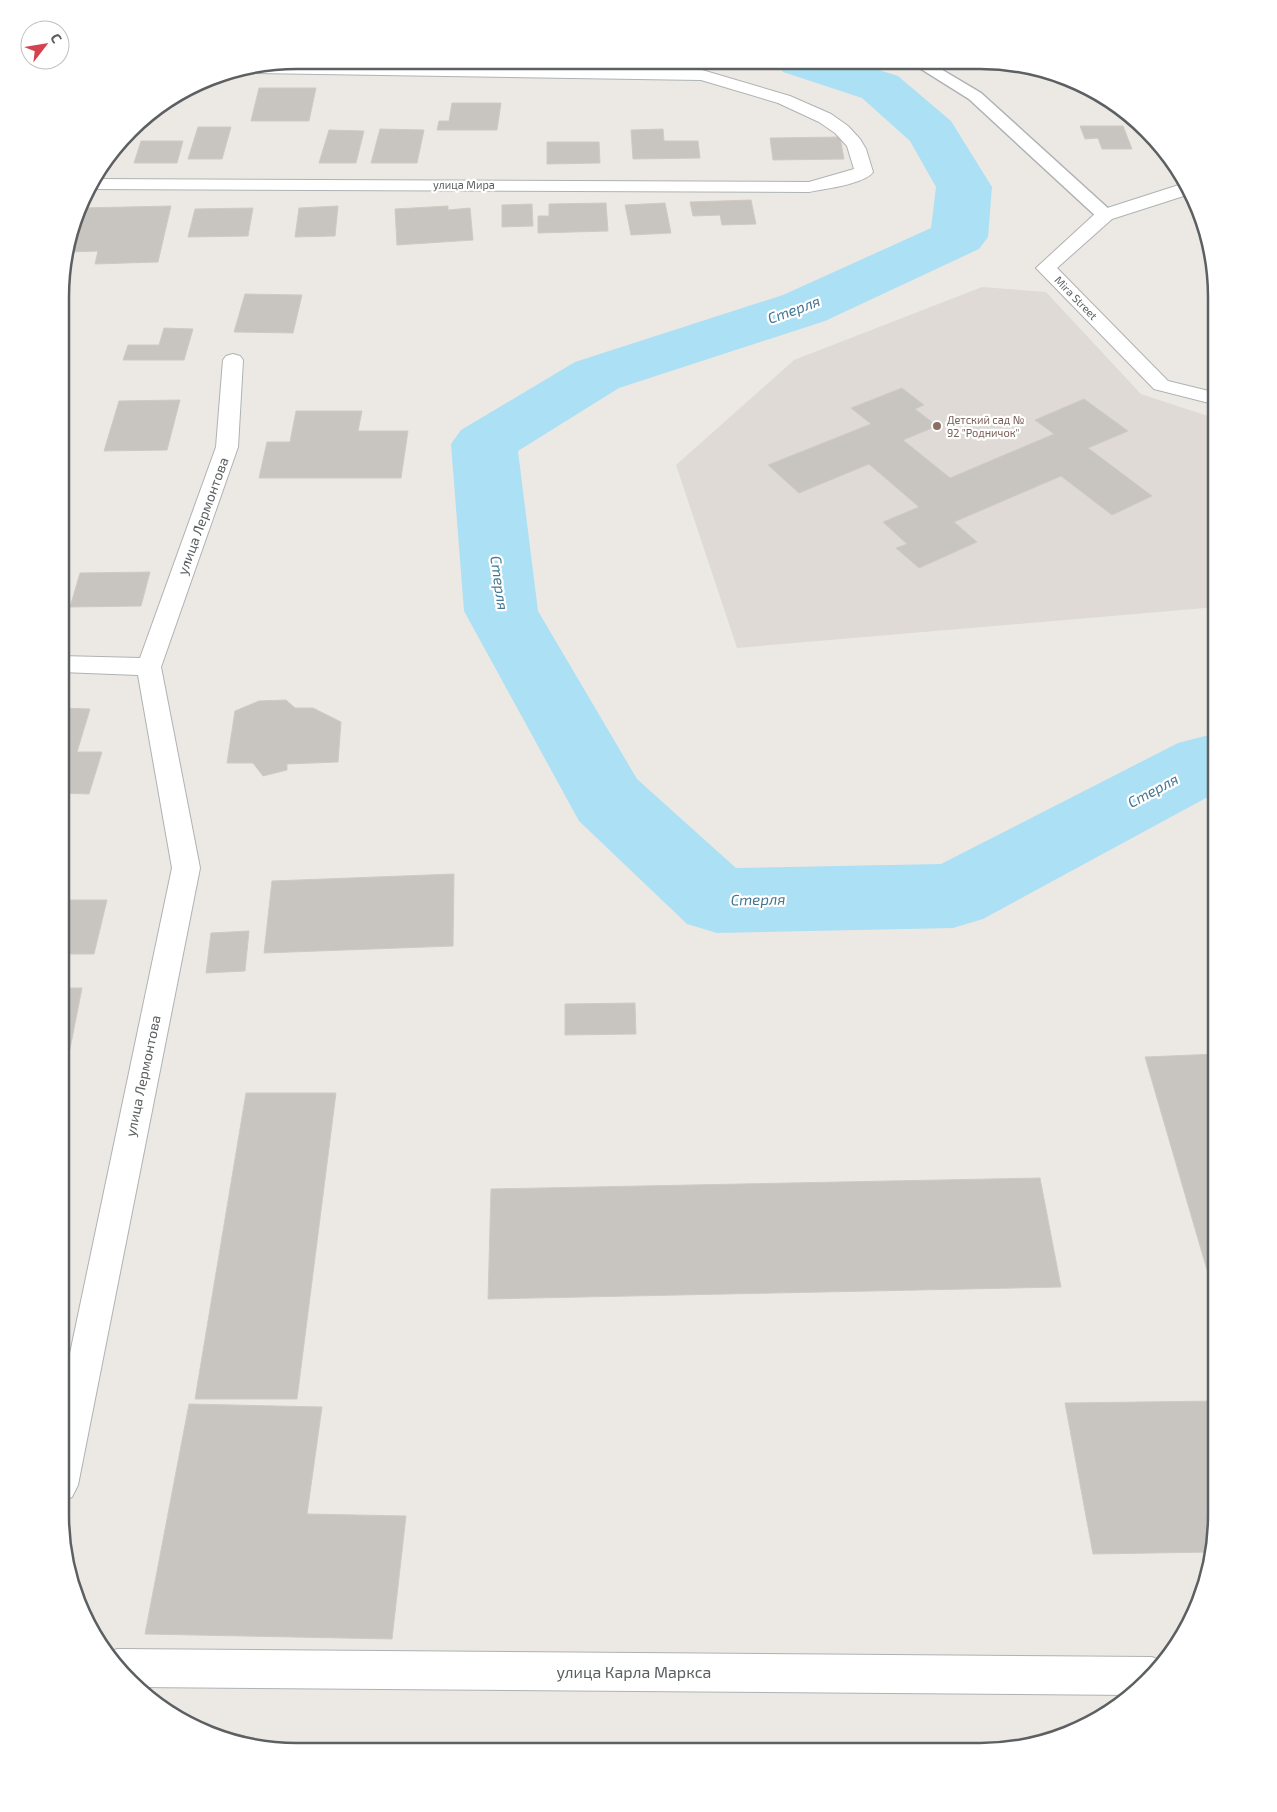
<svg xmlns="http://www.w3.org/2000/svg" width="1277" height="1812" font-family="'Exo 2',sans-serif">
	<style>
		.education { fill: #dfdad5 }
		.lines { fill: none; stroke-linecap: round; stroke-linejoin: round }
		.river { fill: #ace0f4; fill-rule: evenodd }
		.building { fill: #c8c4c0; stroke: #d0cac3 }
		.lane-casing { stroke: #afb2b4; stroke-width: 3 }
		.street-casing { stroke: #afb2b4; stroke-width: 2 }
		.secondary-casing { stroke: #aeb2b5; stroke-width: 2 }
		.lane { fill: #fff; fill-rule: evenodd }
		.street { fill: #fff; fill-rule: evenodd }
		.secondary { fill: #fff; fill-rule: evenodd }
		.education-dot { fill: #8d6e63; stroke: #fff; stroke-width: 2 }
		.labels { text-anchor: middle; stroke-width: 4.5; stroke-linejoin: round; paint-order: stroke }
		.far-street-label { font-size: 11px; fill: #5c6062; stroke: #fff }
		.far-education-label { font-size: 11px; fill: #785e54; stroke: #fff; text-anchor: start }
		.street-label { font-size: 14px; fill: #5c6062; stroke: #fff }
		.water-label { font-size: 15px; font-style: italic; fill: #457793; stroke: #fff }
		.near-street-label { font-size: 16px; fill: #5c6062; stroke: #fff }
		.rim { fill: none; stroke: #5c6062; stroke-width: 2.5 }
	</style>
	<rect width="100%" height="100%" fill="#ece9e4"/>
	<path class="education" d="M982 287 1046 292 1141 394 1217 419V607L737 648 676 465 794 360Z"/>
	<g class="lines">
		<path class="river" d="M776 61 854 62 898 76 951 121 992 187 988 237 979 249 825 321 619 388 518 451 538 611 637 779 736 868 941 864 1178 743 1217 733V792L983 919 953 928 717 933 687 924 579 821 464 611 451 444 461 430 575 362 783 295 931 228 936 187 910 141 862 98 783 72Z"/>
	</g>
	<g class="building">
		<path d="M259 88H316L309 121H251Z"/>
		<path d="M452 103H501L497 130H437L439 121H449Z"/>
		<path d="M1080 126H1123L1132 149H1102L1098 138 1085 139Z"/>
		<path d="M198 127H231L222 159H188Z"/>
		<path d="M380 129 424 130 417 163H371Z"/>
		<path d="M663 129 664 141H698L700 158 633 159 631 130Z"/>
		<path d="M329 130 364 131 356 163H319Z"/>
		<path d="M840 137 844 159 773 160 770 138Z"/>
		<path d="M141 141H183L177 163H134Z"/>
		<path d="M547 142H599L600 163 547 164Z"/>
		<path d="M751 200 756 224 722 225 720 215 693 216 690 202Z"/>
		<path d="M606 203 608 231 538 233V216H549V204Z"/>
		<path d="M665 203 671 233 631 235 625 205Z"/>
		<path d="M532 204 533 226 502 227V205Z"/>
		<path d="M171 206 158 262 95 264 98 251 69 252 81 208Z"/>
		<path d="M338 206 335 236 295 237 299 208Z"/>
		<path d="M448 206V210L470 208 473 240 397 245 395 209Z"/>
		<path d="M253 208 248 236 188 237 195 209Z"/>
		<path d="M245 294 302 295 293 333 234 332Z"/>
		<path d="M164 328 193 329 184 360H123L128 345H159Z"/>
		<path d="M902 388 924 405 915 409 937 426 903 440 950 478 1054 434 1035 420 1084 399 1128 431 1088 448 1152 496 1112 515 1061 476 954 522 977 542 919 568 896 548 907 544 883 522 919 507 869 464 799 493 768 465 871 424 851 408Z"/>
		<path d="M180 400 167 450 104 451 119 401Z"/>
		<path d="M296 411H362L358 431H408L401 478H259L267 442H290Z"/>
		<path d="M150 572 141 606 70 607 80 573Z"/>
		<path d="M286 700 295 708H313L341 722 338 762 287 764V770L263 776 253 763H227L235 711 259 701Z"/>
		<path d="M61 708 90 709 77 752H102L89 794 61 793Z"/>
		<path d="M454 874 453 946 264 953 272 881Z"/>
		<path d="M61 900H107L94 954H61Z"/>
		<path d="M249 931 245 971 206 973 211 933Z"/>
		<path d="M61 988H82L69 1054H61Z"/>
		<path d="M635 1003 636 1034 565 1035V1004Z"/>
		<path d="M1217 1054V1286L1212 1287 1145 1057Z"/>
		<path d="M246 1093H336L297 1399H195Z"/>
		<path d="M1040 1178 1061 1287 488 1299 491 1189Z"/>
		<path d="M1217 1401 1216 1531 1212 1552 1093 1554 1065 1403Z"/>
		<path d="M189 1404 322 1407 307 1514 406 1516 392 1639 145 1634Z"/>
	</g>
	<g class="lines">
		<defs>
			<path id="lane" d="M910 62H929L981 93 1111 211 1114 215 1111 219H1099L969 99Z"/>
			<g id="street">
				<path d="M276 63 702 70 790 96 831 114 848 126 860 139 866 149 873 172C865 184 824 189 809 192L88 189 92 179 809 182 854 169 847 146 835 133 819 122 778 103 701 80 251 73 243 69Z"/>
				<path d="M1185 183 1193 193 1112 219 1057 268 1168 381 1217 393V405L1154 389 1036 268 1098 211Z"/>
				<path d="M233 354 240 356 243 360 238 447 161 667 200 868 78 1485 72 1497 60 1502V1401L172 868 138 675 61 672V656L140 658 216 447 223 360 226 356Z"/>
			</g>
			<path id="secondary" d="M117 1649 1152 1657 1164 1662 1134 1695 136 1687 119 1671 107 1653Z"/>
		</defs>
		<use href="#lane" class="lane-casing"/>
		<use href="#street" class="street-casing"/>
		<use href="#secondary" class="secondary-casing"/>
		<use href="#lane" class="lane"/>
		<use href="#street" class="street"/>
		<use href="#secondary" class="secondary"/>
	</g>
	<circle class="education-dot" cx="937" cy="426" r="5"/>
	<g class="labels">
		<g class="far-street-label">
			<text x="464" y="189">улица Мира</text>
			<text transform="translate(1076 298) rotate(46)" y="4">Mira Street</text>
		</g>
		<g class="far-education-label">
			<text x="947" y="424">Детский сад №<tspan x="947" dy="13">92 "Родничок"</tspan></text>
		</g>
		<g class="street-label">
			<text transform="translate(203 516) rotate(-70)" y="5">улица Лермонтова</text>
			<text transform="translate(143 1076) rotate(-78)" y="5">улица Лермонтова</text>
		</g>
		<g class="water-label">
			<text transform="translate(794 310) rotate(-20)" y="5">Стерля</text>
			<text transform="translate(499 583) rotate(82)" y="5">Стерля</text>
			<text transform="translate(1153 791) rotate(-28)" y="5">Стерля</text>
			<text transform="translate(758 900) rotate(-1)" y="5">Стерля</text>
		</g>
		<g class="near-street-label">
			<text x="634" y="1678">улица Карла Маркса</text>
		</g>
	</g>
	<path d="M0 0H1277V1812H0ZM297 69H980A228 228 0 0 1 1208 297V1515A228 228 0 0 1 980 1743H297A228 228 0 0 1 69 1515V297A228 228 0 0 1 297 69Z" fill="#fff" fill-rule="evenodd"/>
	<path class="rim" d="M297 69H980A228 228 0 0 1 1208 297V1515A228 228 0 0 1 980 1743H297A228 228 0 0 1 69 1515V297A228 228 0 0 1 297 69Z"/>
	<g transform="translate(45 45) rotate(59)"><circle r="24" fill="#ffffff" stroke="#bebfc0"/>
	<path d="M0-4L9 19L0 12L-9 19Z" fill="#d3424e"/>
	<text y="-8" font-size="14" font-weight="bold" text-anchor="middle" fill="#5c6062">С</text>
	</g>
</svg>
